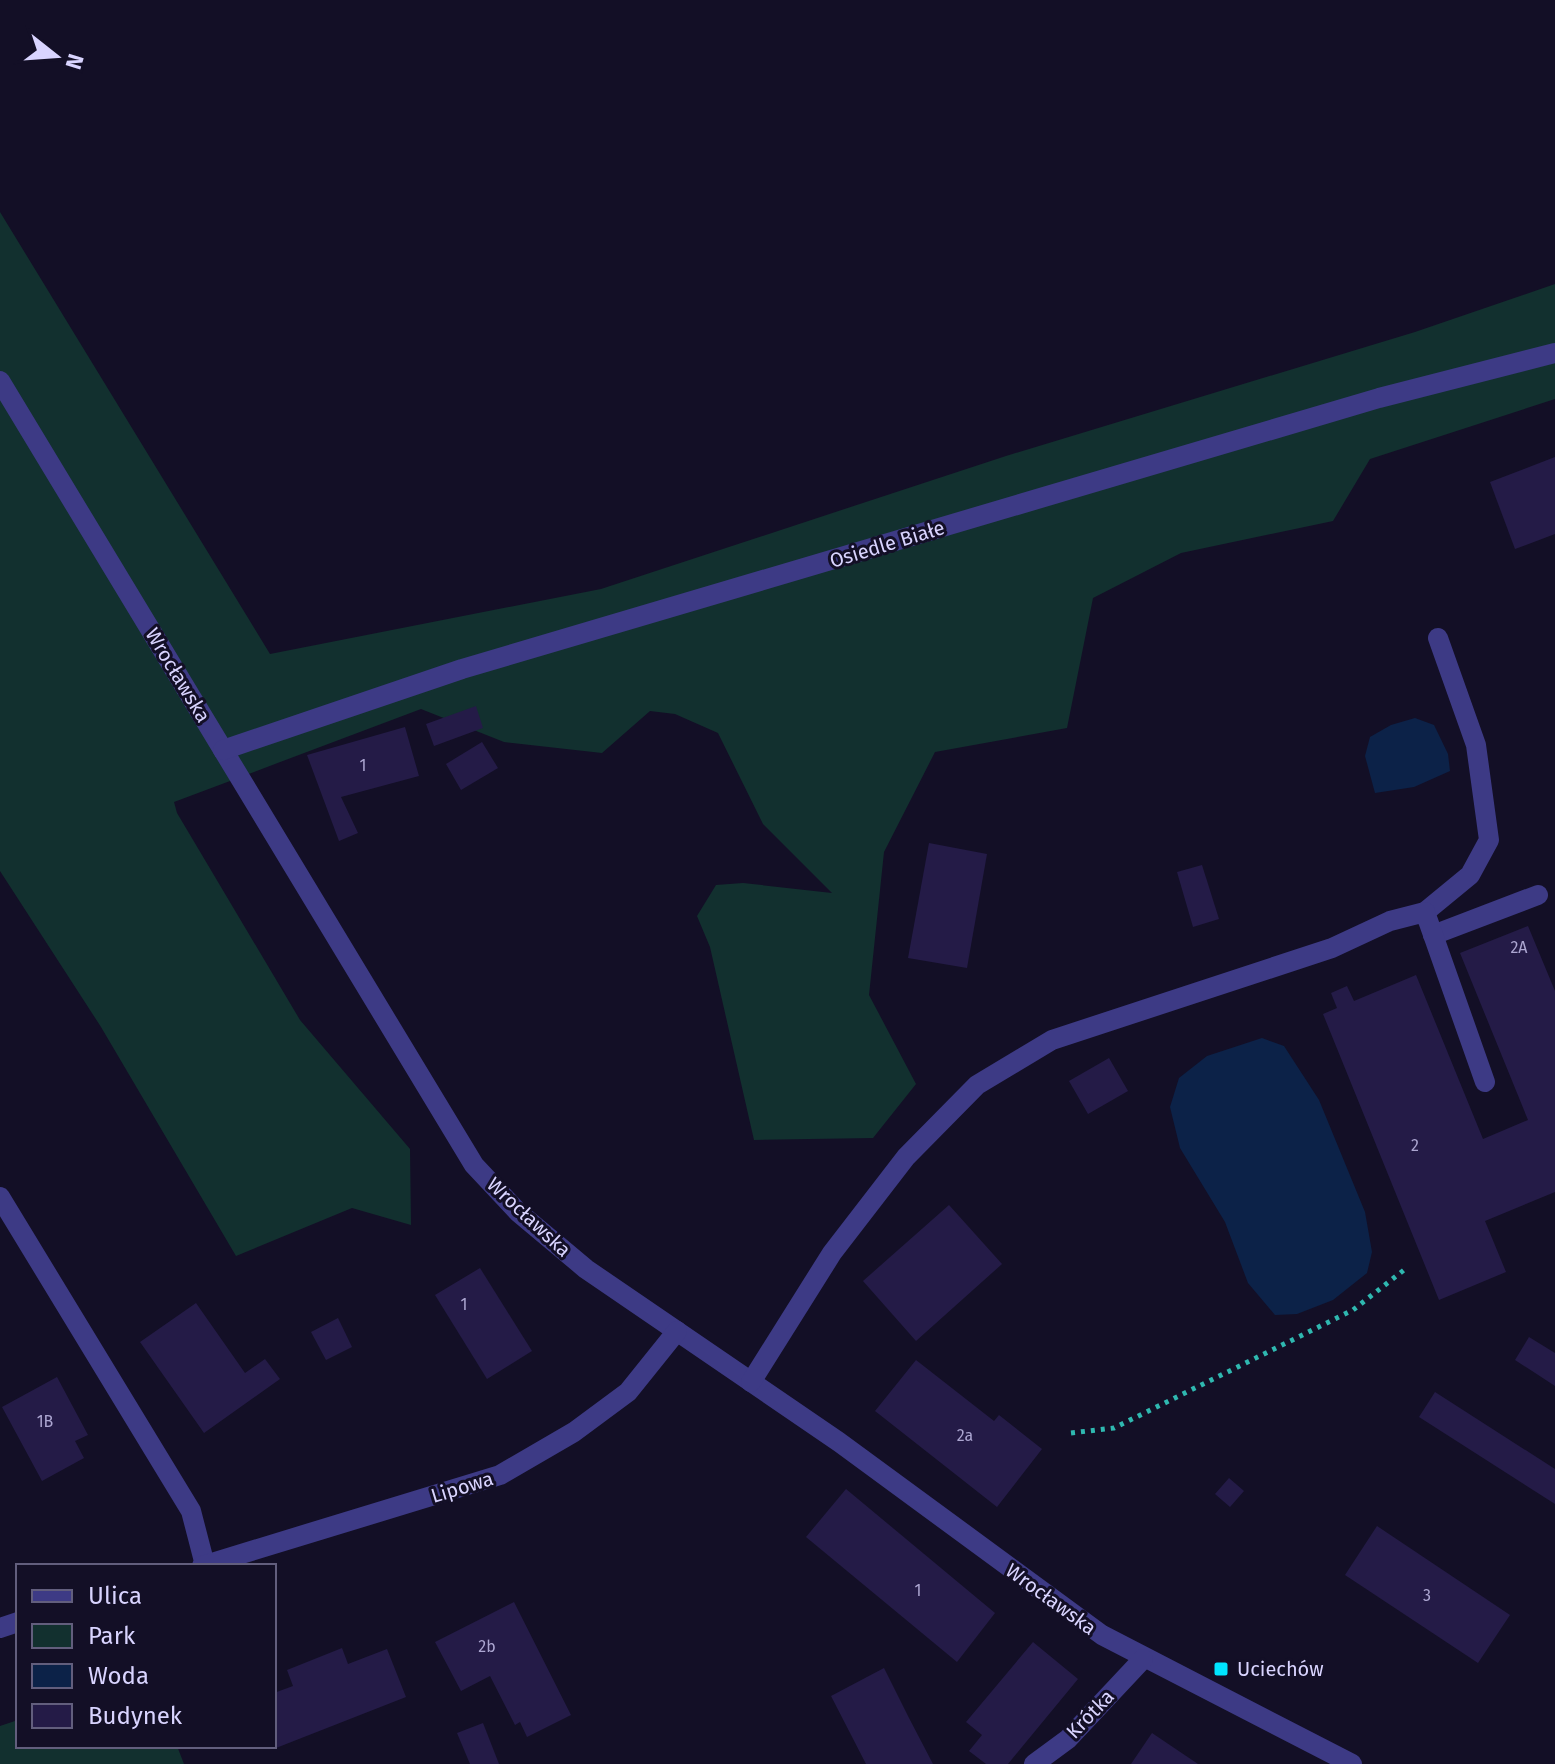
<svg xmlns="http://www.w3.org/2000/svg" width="1555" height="1764" font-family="'Fira Sans',sans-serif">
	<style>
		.green { fill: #12302f }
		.water { fill: #0c2248 }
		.building { fill: #241b47 }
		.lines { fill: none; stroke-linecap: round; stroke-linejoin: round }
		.path { stroke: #2fb8b0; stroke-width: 5; stroke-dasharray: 4 6; stroke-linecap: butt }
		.minor { stroke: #3d3a85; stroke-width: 20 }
		.poi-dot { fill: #00e5ff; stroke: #130f26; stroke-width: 3 }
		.labels { text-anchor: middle; stroke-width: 6; stroke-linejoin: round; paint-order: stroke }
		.number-label { font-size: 16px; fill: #aca6d1 }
		.street-label { font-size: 20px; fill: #d9d4ff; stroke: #130f26 }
		.poi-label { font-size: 20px; fill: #d9d4ff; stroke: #130f26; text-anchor: start }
	</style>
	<rect width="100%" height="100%" fill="#130f26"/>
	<g class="green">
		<path d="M0 212 270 654 601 589 1006 456 1415 332 1555 284V399L1370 459 1333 521 1181 553 1093 598 1067 728 935 752 884 852 869 995 916 1084 873 1138 754 1140 710 947 697 916 716 885 743 883 832 893 763 824 718 733 675 714 650 711 602 753 504 742 421 709 174 802 177 813 300 1020 410 1149 411 1225 352 1208 236 1256 101 1027 0 871Z"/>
		<path d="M18 1720V1746H177L184 1764H0V1726Z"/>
	</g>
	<g class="water">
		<path d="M1415 718 1434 725 1448 754 1450 771 1414 787 1375 793 1365 756 1370 737 1391 725Z"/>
		<path d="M1262 1038 1284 1046 1319 1100 1365 1212 1372 1252 1367 1273 1333 1300 1297 1314 1275 1315 1248 1283 1225 1222 1180 1148 1170 1107 1179 1078 1207 1056Z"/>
	</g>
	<g class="building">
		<path d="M1555 457V534L1515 549 1490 482Z"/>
		<path d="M476 706 483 728 434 746 426 724Z"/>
		<path d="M405 727 419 776 341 797 358 833 339 841 307 755Z"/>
		<path d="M482 742 498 768 461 790 446 764Z"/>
		<path d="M929 843 987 854 967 968 908 958Z"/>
		<path d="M1202 865 1219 919 1193 927 1177 872Z"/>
		<path d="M1528 926 1555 991V1192L1485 1221 1506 1272 1439 1300 1323 1014 1337 1008 1331 993 1347 986 1354 1001 1416 975 1483 1139 1528 1120 1460 953Z"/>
		<path d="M1109 1058 1128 1091 1088 1114 1069 1081Z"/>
		<path d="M949 1205 1002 1264 916 1341 863 1281Z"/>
		<path d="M480 1268 532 1351 487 1379 435 1295Z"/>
		<path d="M196 1303 245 1373 265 1359 280 1379 204 1433 140 1342Z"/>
		<path d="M338 1318 352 1347 326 1360 311 1332Z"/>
		<path d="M1529 1337 1555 1353V1386L1515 1360Z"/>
		<path d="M916 1360 994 1421 999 1415 1042 1449 997 1507 875 1411Z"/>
		<path d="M57 1377 88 1435 75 1441 84 1458 42 1481 2 1407Z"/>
		<path d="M1435 1392 1555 1469V1504L1419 1417Z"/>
		<path d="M1229 1478 1244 1491 1230 1507 1215 1494Z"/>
		<path d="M846 1489 995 1613 957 1662 806 1537Z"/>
		<path d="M1377 1526 1510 1615 1478 1663 1345 1575Z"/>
		<path d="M514 1602 571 1715 527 1737 520 1722 515 1725 490 1676 461 1691 435 1642Z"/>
		<path d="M1033 1642 1078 1679 1008 1764H986L969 1751 982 1735 966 1722Z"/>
		<path d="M342 1648 348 1664 387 1649 406 1697 276 1748 274 1742V1693L293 1686 287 1670Z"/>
		<path d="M884 1668 909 1718 933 1764H866L831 1696Z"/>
		<path d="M483 1723 499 1764H470L457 1733Z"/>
		<path d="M1152 1733 1198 1764H1131Z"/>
	</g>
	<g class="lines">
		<path class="path" d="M1071 1433 1114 1428 1353 1310 1404 1270"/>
		<g class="minor">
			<path d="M0 381 474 1165 518 1212 586 1269 839 1442 1102 1635 1352 1764"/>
			<path d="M223 750 462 669 1379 398 1555 353"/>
			<path d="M1425 912 1470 875 1489 840 1476 745 1438 638"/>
			<path d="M1433 935 1538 895"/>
			<path d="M0 1197 191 1511 205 1565"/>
			<path d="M751 1382 832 1253 906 1157 977 1085 1052 1040 1332 948 1390 921 1425 912 1485 1082"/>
			<path d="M202 1566 500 1475 574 1432 628 1392 677 1331"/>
			<path d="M0 1628 18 1622"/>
			<path d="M1034 1764 1068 1739 1143 1659"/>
		</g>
	</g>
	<rect class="poi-dot" x="1213" y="1661" width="16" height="16" rx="4"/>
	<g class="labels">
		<g class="number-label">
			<text x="363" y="771">1</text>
			<text x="1519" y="953">2A</text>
			<text x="1415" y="1151">2</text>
			<text x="464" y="1310">1</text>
			<text x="45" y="1427">1B</text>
			<text x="965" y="1441">2a</text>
			<text x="918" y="1596">1</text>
			<text x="1427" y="1601">3</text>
			<text x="487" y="1652">2b</text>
		</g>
		<g class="street-label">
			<text transform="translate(887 544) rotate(-17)" y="7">Osiedle Białe</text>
			<text transform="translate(178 675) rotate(59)" y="7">Wrocławska</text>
			<text transform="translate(529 1217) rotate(43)" y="7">Wrocławska</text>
			<text transform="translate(462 1487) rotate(-17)" y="7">Lipowa</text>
			<text transform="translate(1051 1599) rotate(36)" y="7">Wrocławska</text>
			<text transform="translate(1090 1714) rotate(-46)" y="7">Krótka</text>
		</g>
		<g class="poi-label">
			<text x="1237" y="1676">Uciechów</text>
		</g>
	</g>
	<rect x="16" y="1564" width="260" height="184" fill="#130f26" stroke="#625e7d" stroke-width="2"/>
	<rect x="32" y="1590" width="40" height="12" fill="#3d3a85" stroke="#625e7d" stroke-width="2"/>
	<text x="88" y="1604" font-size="24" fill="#d9d4ff">Ulica</text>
	<rect x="32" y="1624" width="40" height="24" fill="#12302f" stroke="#625e7d" stroke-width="2"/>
	<text x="88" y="1644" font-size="24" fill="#d9d4ff">Park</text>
	<rect x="32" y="1664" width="40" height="24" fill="#0c2248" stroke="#625e7d" stroke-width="2"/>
	<text x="88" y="1684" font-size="24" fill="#d9d4ff">Woda</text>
	<rect x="32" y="1704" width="40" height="24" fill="#241b47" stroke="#625e7d" stroke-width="2"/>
	<text x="88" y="1724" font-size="24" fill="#d9d4ff">Budynek</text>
	<g transform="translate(56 56) rotate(107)" stroke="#130f26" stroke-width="6" paint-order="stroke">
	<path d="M0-6L14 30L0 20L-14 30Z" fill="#d9d4ff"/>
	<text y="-12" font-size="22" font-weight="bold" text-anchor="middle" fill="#d9d4ff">N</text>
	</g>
</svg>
